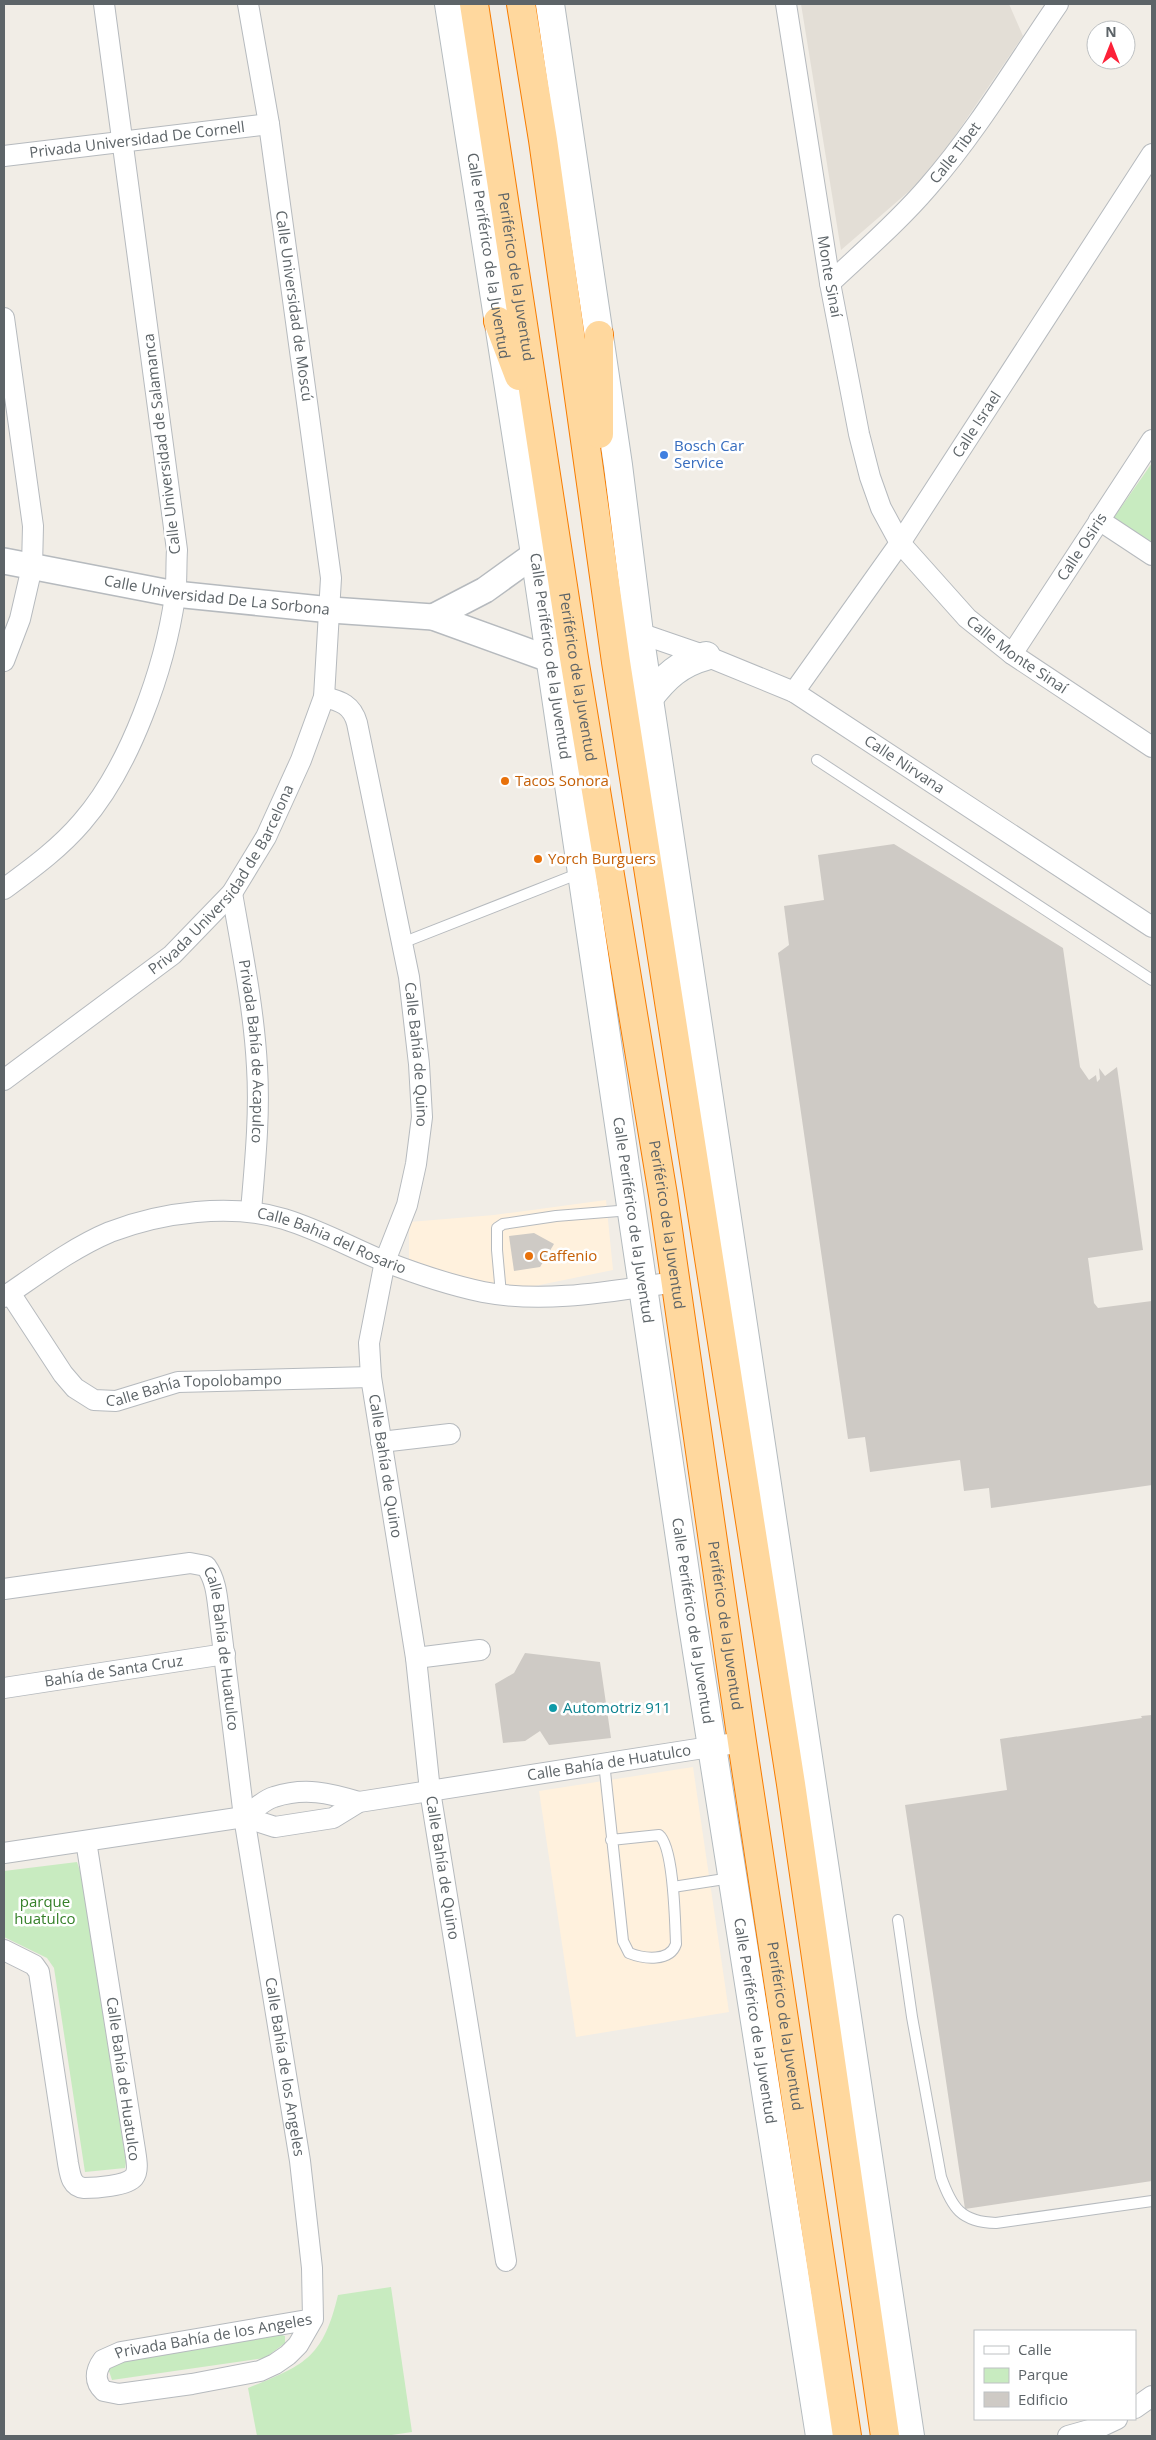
<svg xmlns="http://www.w3.org/2000/svg" width="1156" height="2440" font-family="'Open Sans',sans-serif">
	<style>
		.commercial { fill: #fff1dd }
		.education { fill: #e3ded6 }
		.green { fill: #c8ebc0 }
		.building { fill: #cecac5 }
		.lines { fill: none; stroke-linecap: round; stroke-linejoin: round }
		.service-casing { stroke: #b6babe; stroke-width: 12 }
		.minor-casing { stroke: #b6babe; stroke-width: 22 }
		.tertiary-casing { stroke: #b6babe; stroke-width: 28 }
		.secondary-casing { stroke: #b4bbbf; stroke-width: 30 }
		.trunk-casing { stroke: #f77c00; stroke-width: 30 }
		.service { stroke: #fff; stroke-width: 10 }
		.minor { stroke: #fff; stroke-width: 20 }
		.tertiary { stroke: #fff; stroke-width: 25 }
		.secondary { stroke: #fff; stroke-width: 28 }
		.trunk { stroke: #ffd89e; stroke-width: 28 }
		.shop-dot { fill: #3f7fe0; stroke: #fff; stroke-width: 2 }
		.food-dot { fill: #e8710a; stroke: #fff; stroke-width: 2 }
		.culture-dot { fill: #0f9aa8; stroke: #fff; stroke-width: 2 }
		.labels { text-anchor: middle; stroke-width: 5; stroke-linejoin: round; paint-order: stroke }
		.street-label { font-size: 15px; fill: #5d6468; stroke: #fff }
		.shop-label { font-size: 15px; fill: #366cbe; stroke: #fff; text-anchor: start }
		.food-label { font-size: 15px; fill: #c56008; stroke: #fff; text-anchor: start }
		.culture-label { font-size: 15px; fill: #0d838f; stroke: #fff; text-anchor: start }
		.park-label { font-size: 15px; fill: #36812a; stroke: #fff }
	</style>
	<rect width="100%" height="100%" fill="#f1ede6"/>
	<g class="commercial">
		<path d="M606 1200 613 1270 525 1288 466 1279 409 1259V1222L494 1215Z"/>
		<path d="M693 1767 729 2012 576 2037 539 1791Z"/>
	</g>
	<path class="education" d="M801 4H1009L1023 36 929 174 841 250Z"/>
	<g class="green">
		<path d="M1152 463V552L1110 523Z"/>
		<path d="M77 1862 81 1874 126 2162 125 2168 85 2172 54 1968 47 1958 4 1937V1871Z"/>
		<path d="M391 2287 412 2432 385 2436H257L248 2388C305 2365 323 2358 338 2295Z"/>
		<path d="M276 2333 285 2336V2343L265 2358 112 2380 108 2368 115 2360Z"/>
	</g>
	<g class="building">
		<path d="M894 844 1063 948 1080 1067 1089 1080 1096 1075 1097 1082 1100 1079 1099 1068 1105 1076 1117 1067 1143 1250 1088 1258 1094 1303 1098 1308 1152 1301V1485L991 1508 989 1488 964 1491 960 1460 870 1472 865 1437 848 1439 778 953 789 945 784 906 824 900 818 855Z"/>
		<path d="M534 1233 554 1244 540 1267 514 1271 509 1236Z"/>
		<path d="M525 1653 600 1662 611 1738 549 1745 540 1731 525 1741 503 1743 495 1684 514 1673Z"/>
		<path d="M1152 1715V2181L965 2209 905 1805 1007 1790 1000 1739 1142 1718 1141 1716Z"/>
	</g>
	<g class="lines">
		<defs>
			<g id="service">
				<path d="M817 760 1152 980"/>
				<path d="M402 943 580 873"/>
				<path d="M501 1294 497 1250V1228L503 1224 556 1216 631 1210"/>
				<path d="M604 1762 623 1941 629 1953C644 1959 670 1962 676 1944 675 1922 674 1847 659 1835L611 1840"/>
				<path d="M673 1887 731 1878"/>
				<path d="M898 1920 912 2017 941 2177C952 2208 961 2222 996 2223L1152 2201"/>
			</g>
			<g id="minor">
				<path id="s1" d="M786 4 830 283 859 434 870 477 881 508 900 543 967 618 1012 654 1152 747"/>
				<path id="s2" d="M4 156 269 124"/>
				<path id="s3" d="M830 283C863 252 898 222 928 187 977 131 1016 65 1058 4"/>
				<path d="M4 318 33 526 32 567 20 619 4 661"/>
				<path d="M1099 520 1152 555"/>
				<path id="s4" d="M639 633 706 656 794 692 1152 927"/>
				<path id="s5" d="M1012 654 1152 440"/>
				<path id="s6" d="M794 692 900 543 1152 154"/>
				<path id="s7" d="M324 697C341 701 352 705 357 723L409 977 419 1064 422 1117 416 1164 407 1205 385 1261 369 1343 371 1377 416 1658 430 1791 506 2261"/>
				<path d="M4 889C31 869 59 849 82 822 130 767 165 668 175 596 177 581 176 565 177 550L104 4"/>
				<path id="s8" d="M232 893C242 951 254 1009 257 1067 260 1115 255 1163 251 1211"/>
				<path id="s9" d="M4 1080 172 955 232 893 266 837 301 760 324 697 331 578 269 124 248 4"/>
				<path id="s10" d="M10 1293 63 1374 75 1388 94 1400 116 1401 178 1382 371 1377"/>
				<path id="s11" d="M4 1297C38 1274 72 1248 110 1232 162 1212 231 1203 284 1219 320 1230 352 1248 386 1262 417 1274 450 1285 483 1292 546 1304 612 1291 675 1282"/>
				<path d="M381 1442 450 1434"/>
				<path id="s12" d="M4 1589 190 1563 206 1566C216 1580 217 1596 219 1613L244 1817 300 2161 312 2268 313 2319 298 2345 288 2355 275 2364 260 2371 192 2384 119 2394 104 2391C94 2382 95 2371 103 2360L121 2352 313 2319"/>
				<path d="M416 1658 480 1650"/>
				<path id="s13" d="M4 1688 225 1654"/>
				<path id="s14" d="M244 1817 275 1827 333 1818 359 1802 742 1742"/>
				<path d="M4 1853 244 1817C253 1811 263 1800 274 1797 305 1787 329 1793 359 1802"/>
				<path d="M4 1950 34 1965 39 1972 68 2163C70 2174 71 2187 84 2188 95 2188 127 2186 134 2177 139 2171 136 2157 135 2150L86 1841"/>
				<path d="M1135 2408 1152 2396"/>
				<path d="M1068 2436 1100 2427 1117 2419"/>
			</g>
			<g id="tertiary">
				<path id="s15" d="M4 561 175 594 331 610 433 617 549 659H569"/>
				<path d="M433 617 485 590 535 554 554 552"/>
			</g>
			<g id="secondary">
				<path id="s16" d="M449 4 535 554 691 1613 820 2436"/>
				<path d="M550 4 618 465 639 633 910 2436"/>
				<path d="M649 698C665 677 680 663 706 656"/>
			</g>
			<g id="trunk">
				<path id="s17" d="M474 4 574 658 663 1195 742 1742 847 2436"/>
				<path d="M521 4 543 140 616 662 791 1784 885 2436"/>
				<path d="M498 321 519 376"/>
				<path d="M599 434V335"/>
			</g>
		</defs>
		<use href="#service" class="service-casing"/>
		<use href="#minor" class="minor-casing"/>
		<use href="#tertiary" class="tertiary-casing"/>
		<use href="#secondary" class="secondary-casing"/>
		<use href="#trunk" class="trunk-casing"/>
		<use href="#service" class="service"/>
		<use href="#minor" class="minor"/>
		<use href="#tertiary" class="tertiary"/>
		<use href="#secondary" class="secondary"/>
		<use href="#trunk" class="trunk"/>
	</g>
	<circle class="shop-dot" cx="664" cy="455" r="5"/>
	<g class="food-dot">
		<circle cx="505" cy="781" r="5"/>
		<circle cx="538" cy="859" r="5"/>
		<circle cx="529" cy="1256" r="5"/>
	</g>
	<circle class="culture-dot" cx="553" cy="1708" r="5"/>
	<g class="labels">
		<g class="street-label">
			<text dy="5" stroke="none"><textPath href="#s2" startOffset="134">Privada Universidad De Cornell</textPath></text>
			<text dy="5" stroke="none"><textPath href="#s3" startOffset="181">Calle Tibet</textPath></text>
			<text dy="5" stroke="none"><textPath href="#s16" startOffset="255">Calle Periférico de la Juventud</textPath></text>
			<text dy="5" stroke="none"><textPath href="#s17" startOffset="276">Periférico de la Juventud</textPath></text>
			<text dy="5" stroke="none"><textPath href="#s1" startOffset="276">Monte Sinaí</textPath></text>
			<text transform="translate(294 306) rotate(82)" y="5">Calle Universidad de Moscú</text>
			<text dy="5" stroke="none"><textPath href="#s6" startOffset="324">Calle Israel</textPath></text>
			<text transform="translate(162 444) rotate(-97)" y="5">Calle Universidad de Salamanca</text>
			<text dy="5" stroke="none"><textPath href="#s5" startOffset="128">Calle Osiris</textPath></text>
			<text dy="5" stroke="none"><textPath href="#s15" startOffset="216">Calle Universidad De La Sorbona</textPath></text>
			<text dy="5" stroke="none"><textPath href="#s1" startOffset="716">Calle Monte Sinaí</textPath></text>
			<text dy="5" stroke="none"><textPath href="#s16" startOffset="660">Calle Periférico de la Juventud</textPath></text>
			<text dy="5" stroke="none"><textPath href="#s17" startOffset="681">Periférico de la Juventud</textPath></text>
			<text dy="5" stroke="none"><textPath href="#s4" startOffset="298">Calle Nirvana</textPath></text>
			<text dy="5" stroke="none"><textPath href="#s9" startOffset="300">Privada Universidad de Barcelona</textPath></text>
			<text dy="5" stroke="none"><textPath href="#s8" startOffset="160">Privada Bahía de Acapulco</textPath></text>
			<text dy="5" stroke="none"><textPath href="#s7" startOffset="382">Calle Bahía de Quino</textPath></text>
			<text dy="5" stroke="none"><textPath href="#s16" startOffset="1230">Calle Periférico de la Juventud</textPath></text>
			<text dy="5" stroke="none"><textPath href="#s17" startOffset="1236">Periférico de la Juventud</textPath></text>
			<text dy="5" stroke="none"><textPath href="#s11" startOffset="354">Calle Bahia del Rosario</textPath></text>
			<text dy="5" stroke="none"><textPath href="#s10" startOffset="239">Calle Bahía Topolobampo</textPath></text>
			<text dy="5" stroke="none"><textPath href="#s7" startOffset="802">Calle Bahía de Quino</textPath></text>
			<text dy="5" stroke="none"><textPath href="#s16" startOffset="1635">Calle Periférico de la Juventud</textPath></text>
			<text dy="5" stroke="none"><textPath href="#s17" startOffset="1641">Periférico de la Juventud</textPath></text>
			<text dy="5" stroke="none"><textPath href="#s12" startOffset="289">Calle Bahía de Huatulco</textPath></text>
			<text dy="5" stroke="none"><textPath href="#s13" startOffset="111">Bahía de Santa Cruz</textPath></text>
			<text dy="5" stroke="none"><textPath href="#s14" startOffset="375">Calle Bahía de Huatulco</textPath></text>
			<text dy="5" stroke="none"><textPath href="#s7" startOffset="1208">Calle Bahía de Quino</textPath></text>
			<text dy="5" stroke="none"><textPath href="#s16" startOffset="2040">Calle Periférico de la Juventud</textPath></text>
			<text dy="5" stroke="none"><textPath href="#s17" startOffset="2046">Periférico de la Juventud</textPath></text>
			<text dy="5" stroke="none"><textPath href="#s12" startOffset="712">Calle Bahía de los Angeles</textPath></text>
			<text transform="translate(123 2079) rotate(82)" y="5">Calle Bahía de Huatulco</text>
			<text dy="5" stroke="none"><textPath href="#s12" startOffset="1349">Privada Bahía de los Angeles</textPath></text>
		</g>
		<g class="shop-label">
			<text x="674" y="451">Bosch Car<tspan x="674" dy="17">Service</tspan></text>
		</g>
		<g class="food-label">
			<text x="515" y="786">Tacos Sonora</text>
			<text x="548" y="864">Yorch Burguers</text>
			<text x="539" y="1261">Caffenio</text>
		</g>
		<g class="culture-label">
			<text x="563" y="1713">Automotriz 911</text>
		</g>
		<g class="park-label">
			<text x="45" y="1907">parque<tspan x="45" dy="17">huatulco</tspan></text>
		</g>
	</g>
	<rect width="1156" height="2440" fill="none" stroke="#5d6468" stroke-width="10"/>
	<rect x="974" y="2330" width="162" height="90" fill="#ffffff" stroke="#bec1c3"/>
	<rect x="984" y="2346" width="25" height="8" fill="#ffffff" stroke="#bec1c3"/>
	<text x="1018" y="2355" font-size="15" fill="#5d6468">Calle</text>
	<rect x="984" y="2368" width="25" height="15" fill="#c8ebc0" stroke="#bec1c3"/>
	<text x="1018" y="2380" font-size="15" fill="#5d6468">Parque</text>
	<rect x="984" y="2392" width="25" height="15" fill="#cecac5" stroke="#bec1c3"/>
	<text x="1018" y="2405" font-size="15" fill="#5d6468">Edificio</text>
	<g transform="translate(1111 45)"><circle r="24" fill="#ffffff" stroke="#bec1c3"/>
	<path d="M0-4L9 19L0 12L-9 19Z" fill="#fc2138"/>
	<text y="-8" font-size="14" font-weight="bold" text-anchor="middle" fill="#5d6468">N</text>
	</g>
</svg>
